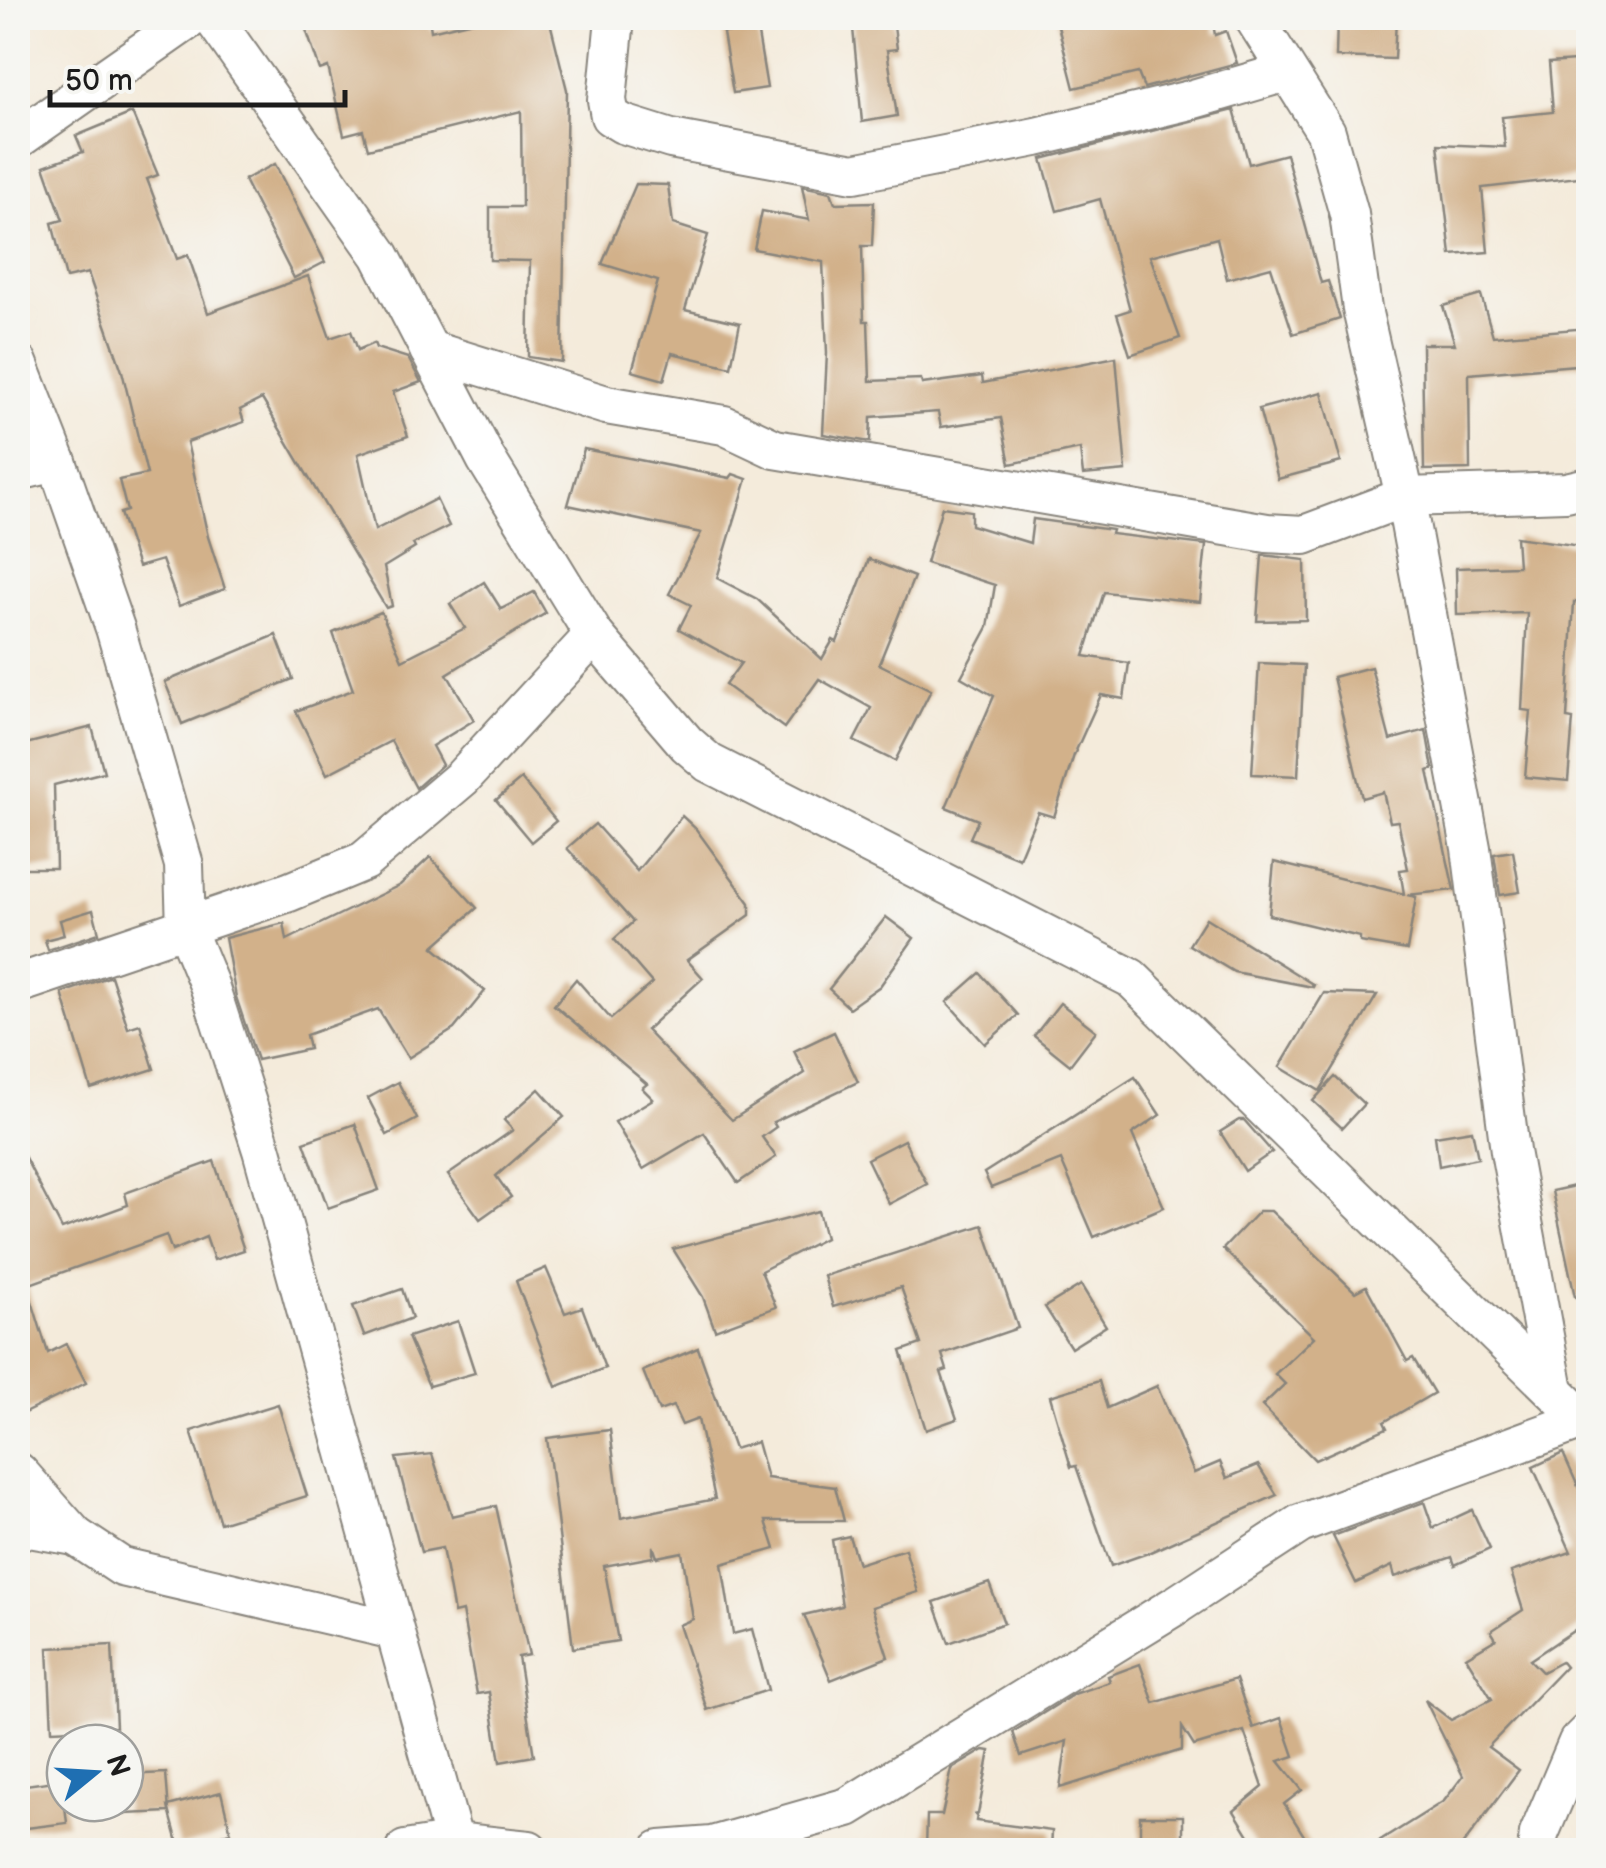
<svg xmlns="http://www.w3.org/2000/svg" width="1606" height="1868" font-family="'Balsamiq Sans',sans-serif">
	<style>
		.building { fill: #d2b18a }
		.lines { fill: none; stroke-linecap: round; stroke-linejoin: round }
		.minor-casing { stroke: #88847c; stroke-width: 42 }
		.minor { stroke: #fff; stroke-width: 38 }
	</style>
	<rect width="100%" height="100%" fill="#f6f6f2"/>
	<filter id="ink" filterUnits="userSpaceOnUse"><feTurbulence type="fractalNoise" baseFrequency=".01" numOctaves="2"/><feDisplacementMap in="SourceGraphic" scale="20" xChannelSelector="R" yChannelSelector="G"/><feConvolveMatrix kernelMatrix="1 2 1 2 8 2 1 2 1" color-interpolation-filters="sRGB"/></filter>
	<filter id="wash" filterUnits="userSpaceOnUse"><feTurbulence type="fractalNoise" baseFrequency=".0048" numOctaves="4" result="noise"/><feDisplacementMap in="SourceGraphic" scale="40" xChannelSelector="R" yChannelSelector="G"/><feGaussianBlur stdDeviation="2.25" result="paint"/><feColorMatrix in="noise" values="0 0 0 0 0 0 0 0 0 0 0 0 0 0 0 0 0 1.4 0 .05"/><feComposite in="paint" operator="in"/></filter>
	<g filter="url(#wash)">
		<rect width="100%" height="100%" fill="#f4ebdb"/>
		<g id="blocks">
			<g class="building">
				<path d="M302 18H429L431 31 485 18H549L567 90 562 362 528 357 530 261 490 260V207H522L521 111 368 149 363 130 344 135 328 67 320 70Z"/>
				<path d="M852 18H893L897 49 887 50 897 116 862 122Z"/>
				<path d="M1056 18H1212L1215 35 1226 31 1237 63 1144 88 1138 73 1074 88Z"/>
				<path d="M1337 18H1396L1394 59 1336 57Z"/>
				<path d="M757 28 767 88 733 93 723 33Z"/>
				<path d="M1588 60V176L1482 188 1488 252 1451 255 1438 144 1505 147 1502 117 1553 112 1549 63Z"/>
				<path d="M1234 110 1249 164 1286 154 1321 283 1328 281 1340 319 1293 334 1271 267 1227 279 1217 238 1150 256 1180 338 1130 355 1117 314 1130 310 1100 199 1057 211 1042 159Z"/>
				<path d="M132 113 158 175 147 179 177 259 188 255 208 313 308 276 330 338 351 331 358 350 374 343 376 348 408 358 421 382 393 392 408 436 358 454 375 530 436 499 449 526 413 544 415 548 384 567 392 606 386 608 262 399 240 410 244 422 187 442 208 537 225 589 179 606 162 560 138 567 120 513 127 511 119 480 147 474 122 371 88 273 66 278 52 223 63 220 44 166 83 152 76 136Z"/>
				<path d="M275 164 325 262 294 278 244 180Z"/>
				<path d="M636 184 668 185 673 224 708 235 685 310 740 323 731 367 672 353 664 380 632 371 658 281 602 264Z"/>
				<path d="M802 186 831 192 835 203 874 202 872 246H862L864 321H868L870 381 921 379 922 384 982 376 983 383 1116 357 1126 471 1083 475 1080 449 1010 464 1001 418 941 427 938 412 871 417 870 442 823 434 827 353 823 262 754 249 762 211 809 220Z"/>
				<path d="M1481 295 1493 336 1588 328V364L1469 374 1470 469 1424 470 1422 344H1455L1443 306Z"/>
				<path d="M1322 392 1341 462 1278 479 1259 409Z"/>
				<path d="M584 449 730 478 733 474 747 479 717 578 757 599 822 659 833 640 837 642 869 559 914 577 879 664 931 690 895 761 854 741 871 708 819 679 784 728 725 685 741 663 679 629 691 605 669 594 701 533 568 505Z"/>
				<path d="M942 507 971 511V525L1030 543 1033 519 1112 530 1111 534 1206 545 1200 602 1104 592 1084 656 1129 663 1124 699 1101 695 1074 755 1054 817 1038 812 1019 858 970 838 978 820 946 807 994 696 961 677 988 627 995 585 926 563Z"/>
				<path d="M1516 537 1588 547V604L1574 602 1567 718 1573 719 1568 781 1525 777 1531 711 1522 710 1527 613 1457 615 1456 568 1518 566Z"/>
				<path d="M1262 555 1305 560 1306 620 1257 621Z"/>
				<path d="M484 582 501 609 534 592 546 613 447 674 474 720 432 746 442 765 416 788 391 741 327 774 296 711 353 690 333 633 381 612 402 660 465 628 450 604Z"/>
				<path d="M276 635 293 679 182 724 165 682Z"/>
				<path d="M1259 663 1304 665 1298 776 1252 774Z"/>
				<path d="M1371 667 1390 740 1426 730 1433 769 1428 771 1454 890 1407 895 1416 897 1407 950 1360 942V937L1269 915 1274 862 1404 894 1400 870 1408 869 1398 821 1390 822 1383 792 1362 798 1333 677Z"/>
				<path d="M92 727 104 772 54 785 56 868H18V746Z"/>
				<path d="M521 779 556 821 531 842 496 800Z"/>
				<path d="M682 816 696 829 750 903V915L687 960 703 978 646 1030 732 1120 805 1073 794 1051 834 1032 858 1082 773 1122 776 1127 762 1137 776 1157 738 1183 704 1133 643 1169 615 1122 653 1099 642 1088 647 1084 554 1005 576 979 611 1019 652 983 614 939 633 922 567 848 595 824 637 871Z"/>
				<path d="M1513 851 1520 892 1500 895 1494 854Z"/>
				<path d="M430 857 477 908 433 947 485 991 454 1029 408 1058 378 1009 306 1035 309 1049 257 1060 236 997 225 938 284 923 287 940 400 885Z"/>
				<path d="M93 910 99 933 48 950 45 940 64 935 60 920Z"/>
				<path d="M886 917 914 938 880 986 849 1008 829 989Z"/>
				<path d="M1206 918 1314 985 1313 987 1234 972 1189 945Z"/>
				<path d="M980 973 1018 1015 985 1044 947 1002Z"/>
				<path d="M111 976 128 1028 140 1024 154 1069 91 1089 62 993Z"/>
				<path d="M1324 993 1377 995 1320 1091 1280 1067Z"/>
				<path d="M1060 1003 1096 1031 1070 1065 1034 1036Z"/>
				<path d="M1135 1077 1160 1115 1132 1134 1164 1207 1094 1237 1061 1160 991 1188 984 1173Z"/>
				<path d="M1335 1077 1364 1104 1342 1128 1313 1101Z"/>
				<path d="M398 1082 417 1119 387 1135 368 1098Z"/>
				<path d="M539 1089 564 1117 496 1176 511 1197 480 1219 448 1175 513 1130 504 1120Z"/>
				<path d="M1239 1120H1244L1272 1152 1245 1171 1220 1132Z"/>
				<path d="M355 1124 379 1190 328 1208 304 1142Z"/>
				<path d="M1472 1130 1478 1158 1439 1166 1435 1136Z"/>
				<path d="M904 1140 927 1184 889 1204 867 1159Z"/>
				<path d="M18 1144 62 1229 128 1205 125 1193 214 1161 244 1250 214 1260 206 1237 172 1251 166 1235 27 1285 48 1353 66 1344 86 1383 18 1416Z"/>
				<path d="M1588 1183V1296L1575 1297 1552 1191Z"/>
				<path d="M818 1211 825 1238 761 1271 776 1307 715 1330 703 1297 673 1249Z"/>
				<path d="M1259 1211H1271L1355 1292 1366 1286 1407 1361 1413 1358 1434 1393 1384 1422 1387 1428 1315 1460 1262 1406 1285 1384 1275 1374 1314 1337 1223 1249Z"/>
				<path d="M983 1225 1018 1328 942 1354 947 1370 941 1372 957 1419 926 1430 901 1351 921 1344 901 1287 833 1307 824 1276Z"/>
				<path d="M546 1268 565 1313 582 1307 605 1368 556 1387 516 1281Z"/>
				<path d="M1081 1285 1106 1326 1071 1348 1045 1307Z"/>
				<path d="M402 1289 412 1318 364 1336 353 1306Z"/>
				<path d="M458 1321 475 1373 429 1386 408 1337Z"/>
				<path d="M698 1348 734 1449 757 1442 767 1478 835 1487 844 1521H766L775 1549 722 1564 733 1634 752 1629 768 1690 707 1710 679 1625 693 1619 682 1552 657 1557 653 1546V1557L604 1566 618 1641 573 1648 547 1438 610 1430 621 1518 715 1499 698 1419 682 1425 673 1406 659 1411 643 1371Z"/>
				<path d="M1099 1381 1107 1408 1157 1386 1194 1473 1220 1462 1227 1478 1258 1465 1277 1495 1148 1553 1111 1566 1076 1466 1071 1467 1050 1396Z"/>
				<path d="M278 1404 307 1496 220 1523 191 1431Z"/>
				<path d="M1563 1453 1588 1509V1621L1530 1660 1542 1672 1561 1662 1565 1667 1488 1747 1519 1770 1459 1850H1366L1444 1801 1463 1776 1425 1700 1451 1720 1492 1699 1466 1657 1496 1639 1491 1631 1523 1610 1511 1572 1571 1552 1533 1467Z"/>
				<path d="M432 1454 452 1516 496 1506 529 1655 518 1657 534 1756 500 1762 489 1692 477 1694 462 1611 454 1613 442 1548 421 1552 396 1458Z"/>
				<path d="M1424 1502 1433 1528 1472 1510 1490 1549 1455 1565 1452 1557 1395 1577 1392 1566 1356 1583 1333 1536Z"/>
				<path d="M849 1536 858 1564 905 1549 918 1592 872 1607 888 1657 831 1680 804 1615 842 1606 832 1540Z"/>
				<path d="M989 1583 1004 1623 949 1643 934 1602Z"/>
				<path d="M112 1645 116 1727 52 1730 48 1648Z"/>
				<path d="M1140 1664 1154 1703 1236 1679 1253 1728 1281 1718 1294 1756 1279 1761 1302 1790 1284 1804 1313 1850H1258L1234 1811 1263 1787 1244 1731 1194 1746 1182 1727V1750L1060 1788 1067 1741 1021 1756 1013 1732 1074 1694 1110 1682 1108 1676Z"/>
				<path d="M984 1750 990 1751 978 1814 974 1815H977L976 1821 1052 1831 1051 1850H926L927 1815H942L952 1769Z"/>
				<path d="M166 1773 169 1812 125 1814V1775Z"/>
				<path d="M62 1780 67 1823 18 1829V1786Z"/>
				<path d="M221 1792 231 1833 179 1846 168 1806Z"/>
				<rect x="1140" y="1816" width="43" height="34"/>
			</g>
		</g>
	</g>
	<g filter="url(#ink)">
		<use href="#blocks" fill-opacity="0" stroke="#88847c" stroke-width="2.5"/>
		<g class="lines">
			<defs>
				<g id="minor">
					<path d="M213 18 380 255 486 459 594 635 687 744 709 763 1131 978 1588 1424"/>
					<path d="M615 18 607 100 610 116 623 124 671 139 854 173 1036 137 1190 100 1286 72"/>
					<path d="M1254 18 1326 132 1349 214 1362 309 1405 497 1471 848 1510 1151 1554 1390"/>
					<path d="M18 139 191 18"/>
					<path d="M429 350 606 405 724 425 775 449 1267 533 1304 535 1405 497 1566 492 1588 487"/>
					<path d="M18 363 57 462 115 628 184 865 186 929 209 985 262 1150 456 1850"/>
					<path d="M18 471 57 462"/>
					<path d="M18 984 289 892 364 861 462 778 594 635"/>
					<path d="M18 1472 75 1536 122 1567 394 1630"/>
					<path d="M18 1526 75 1536"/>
					<path d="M405 1850 454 1842 529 1850"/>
					<path d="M660 1850 712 1846 848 1807 1178 1604 1300 1524 1585 1419"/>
					<path d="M1537 1850 1539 1834 1578 1742 1588 1732"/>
				</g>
			</defs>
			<use href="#minor" class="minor-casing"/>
			<use href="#minor" class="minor"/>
		</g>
	</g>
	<rect width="1606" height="1868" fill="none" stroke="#f6f6f2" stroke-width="60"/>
	<g transform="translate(95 1773) rotate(72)"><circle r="48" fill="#f6f6f2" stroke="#9f9f9c" stroke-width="2.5"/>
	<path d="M0-8L18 38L0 25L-18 38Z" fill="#1f6fb2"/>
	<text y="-15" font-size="28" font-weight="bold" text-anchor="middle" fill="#1c1c1c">N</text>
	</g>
	<path d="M50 90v15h295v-15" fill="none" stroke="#1c1c1c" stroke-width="5"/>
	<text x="65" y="90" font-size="30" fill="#1c1c1c" stroke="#f6f6f2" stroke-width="8" paint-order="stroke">50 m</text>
</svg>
